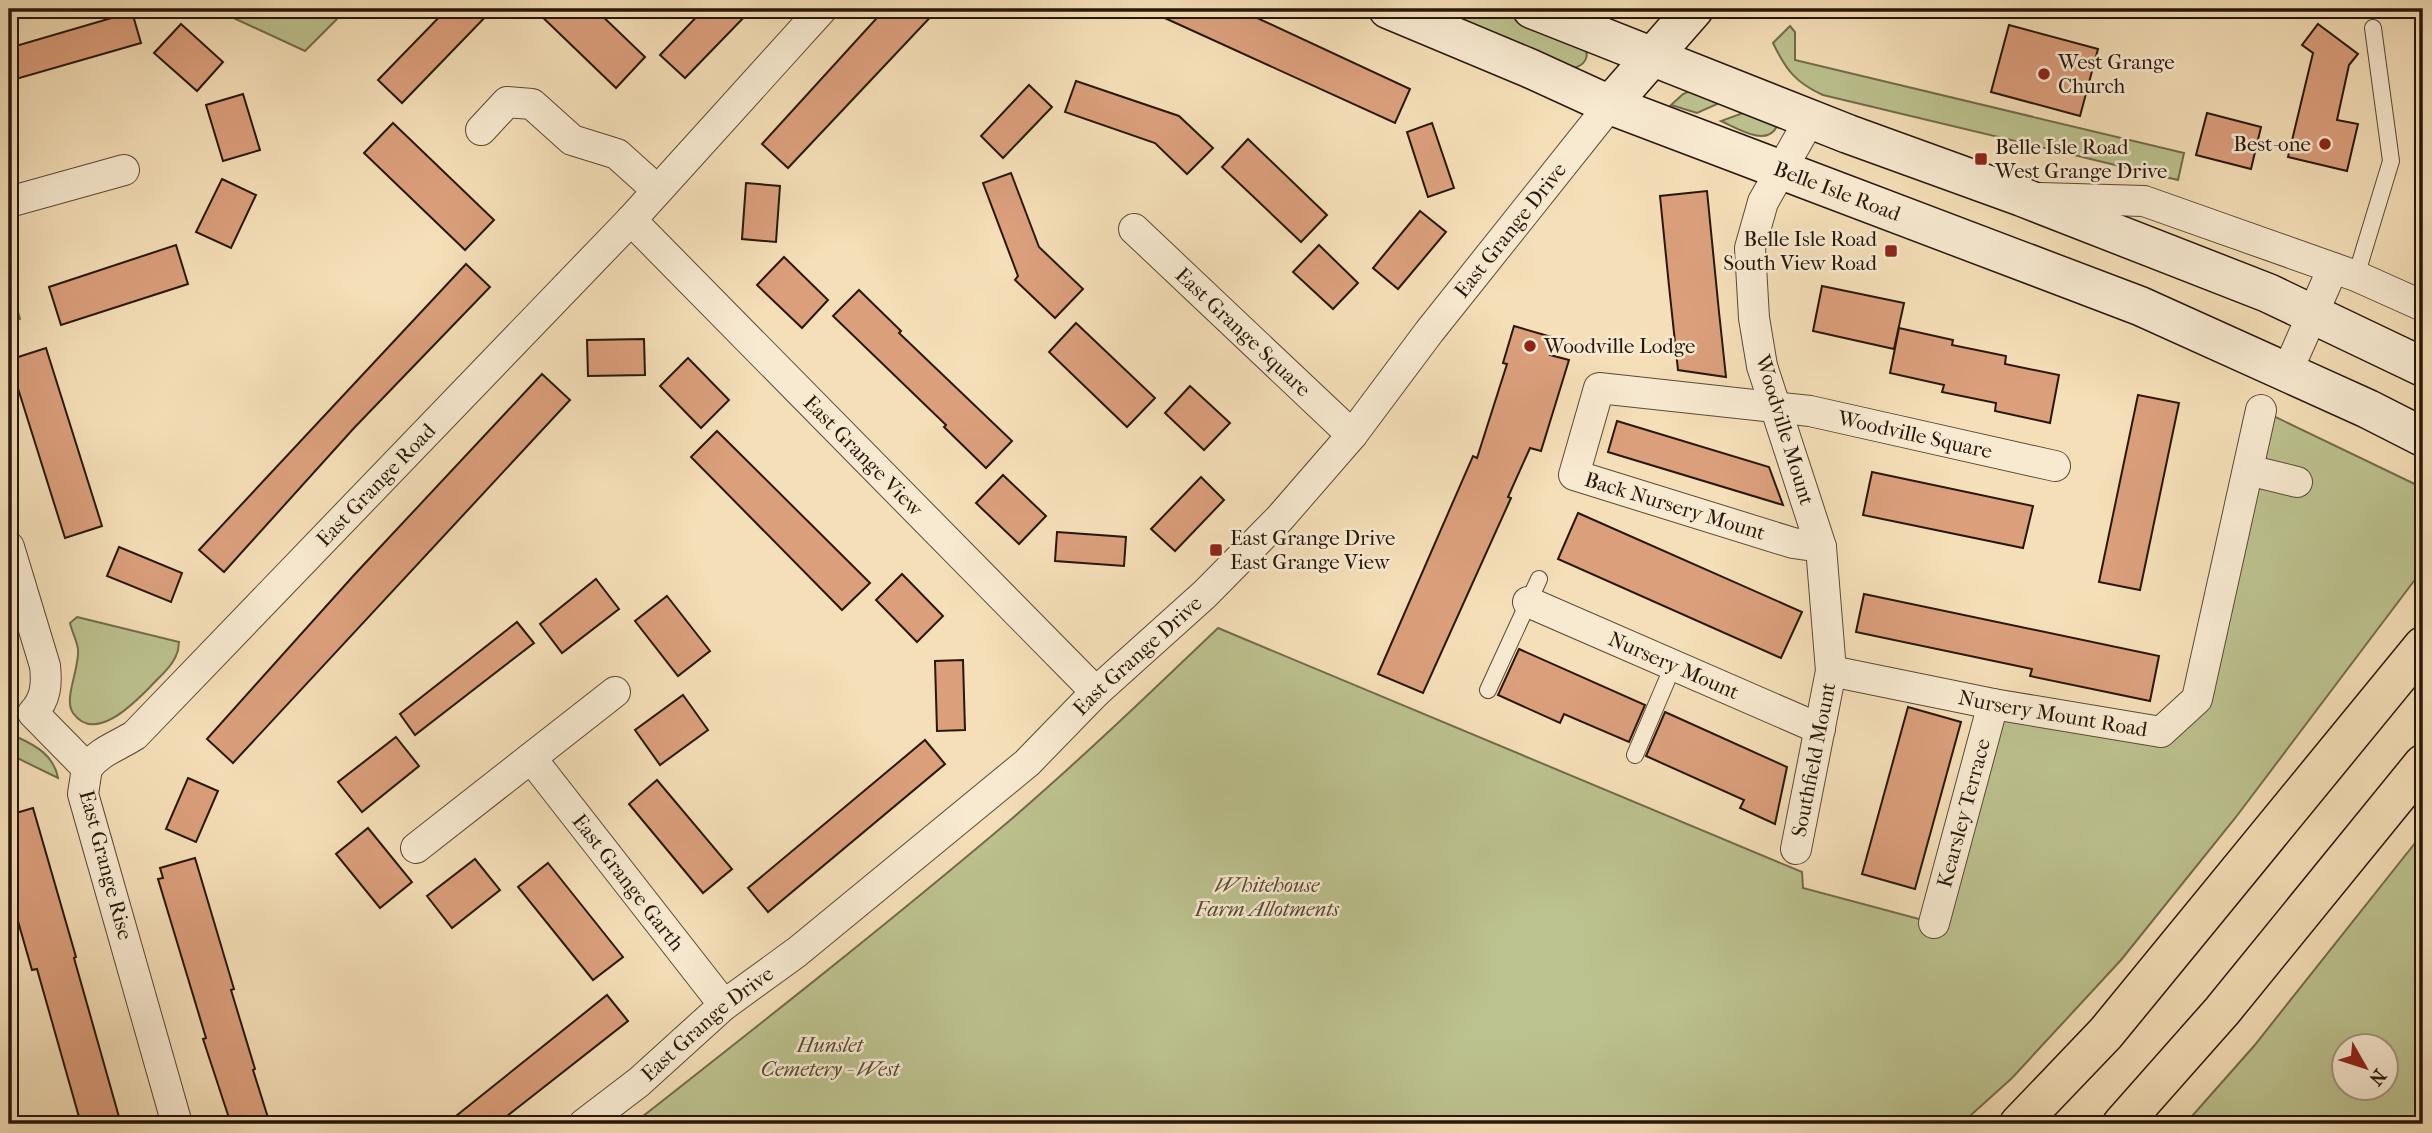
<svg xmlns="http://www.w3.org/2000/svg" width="2432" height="1133" font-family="'IM FELL French Canon',serif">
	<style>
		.green { fill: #bcc28f; stroke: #726c4c; stroke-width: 2; fill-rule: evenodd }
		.building { fill: #db9f7c; stroke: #271709; stroke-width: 2 }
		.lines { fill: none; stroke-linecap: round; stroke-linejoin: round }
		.lane-casing { stroke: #5a4935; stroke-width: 18 }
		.street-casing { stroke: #5a4935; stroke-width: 32 }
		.secondary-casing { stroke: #271709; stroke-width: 41 }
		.highway-casing { stroke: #271709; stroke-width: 41 }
		.lane { stroke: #f8ead1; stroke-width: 16 }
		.street { stroke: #f8ead1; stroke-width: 30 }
		.secondary { stroke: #f8ead1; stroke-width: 38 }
		.highway { stroke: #f5dfb8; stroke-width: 38 }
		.poi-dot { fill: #8f2418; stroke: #f8ead1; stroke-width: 2.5 }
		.labels { text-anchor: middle; stroke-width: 5; stroke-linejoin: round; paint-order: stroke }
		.poi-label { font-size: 21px; fill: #271709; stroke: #f8ead1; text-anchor: start }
		.street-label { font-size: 21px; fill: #271709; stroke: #f8ead1 }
		.park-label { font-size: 21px; font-style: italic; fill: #544a31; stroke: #f8ead1 }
	</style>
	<rect width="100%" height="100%" fill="#f5dfb8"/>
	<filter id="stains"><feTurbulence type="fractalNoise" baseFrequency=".00286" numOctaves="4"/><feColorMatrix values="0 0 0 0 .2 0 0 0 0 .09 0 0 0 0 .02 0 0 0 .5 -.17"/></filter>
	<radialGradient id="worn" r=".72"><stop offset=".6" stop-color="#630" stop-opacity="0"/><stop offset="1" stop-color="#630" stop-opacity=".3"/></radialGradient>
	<g class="green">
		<path d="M214 9H347L305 51Z"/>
		<path d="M1426 9H1503L1579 40C1590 51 1590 63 1574 68Z"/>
		<path d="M1790 26 1795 32V60L2184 153 2178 180 1823 95C1796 83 1786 70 1773 43Z"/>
		<path d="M1692 90 1733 97 1697 113 1671 105 1683 94Z"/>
		<path d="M1751 110 1777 126C1767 148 1737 128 1721 121Z"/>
		<path d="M9 280 20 319 9 323Z"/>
		<path d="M2261 410 2423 488V569L2236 817 2121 960 2012 1078 1961 1124H633C759 1025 885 926 1008 822 1080 760 1149 694 1218 628L1802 872 1803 888 1934 923 1993 704 2161 732 2197 699Z"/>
		<path d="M77 617 179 642C178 646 179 650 177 653 173 666 159 677 150 687 134 703 95 744 73 713 63 699 80 668 78 649 77 641 72 632 70 623Z"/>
		<path d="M17 737C37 746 54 756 58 778L9 754V739Z"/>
		<path d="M2423 833V1124H2185L2254 1046ZM2344 1046H2386V1088H2344Z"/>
	</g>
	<g class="building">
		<path d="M447 9H493L402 103 378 80Z"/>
		<path d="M534 9H595L645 57 616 88Z"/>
		<path d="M704 9H752L685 78 660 55Z"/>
		<path d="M885 9H938L788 168 762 144Z"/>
		<path d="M1145 9H1238L1410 89 1395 123Z"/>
		<path d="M132 12 141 43 9 81V48Z"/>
		<path d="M181 24 223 62 197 91 154 53Z"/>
		<path d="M2318 24 2358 54 2349 65 2337 120 2358 124 2347 171 2288 157 2313 53 2302 45Z"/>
		<path d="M2009 25 2098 49 2080 116 1991 92Z"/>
		<path d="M1076 81 1179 116 1213 148 1187 174 1155 143 1065 112Z"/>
		<path d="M1029 85 1052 107 1003 158 981 136Z"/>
		<path d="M243 94 260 150 223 161 206 105Z"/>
		<path d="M2207 113 2261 127 2251 169 2196 155Z"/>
		<path d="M393 123 494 220 465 250 364 153Z"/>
		<path d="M1432 123 1454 188 1428 197 1407 132Z"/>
		<path d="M1248 139 1327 215 1301 242 1222 167Z"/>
		<path d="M1011 173 1039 247 1083 289 1055 318 1015 280 1018 276 983 183Z"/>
		<path d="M222 179 256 195 231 248 196 232Z"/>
		<path d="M746 183 780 186 776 242 742 239Z"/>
		<path d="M1707 191 1719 312 1726 377 1678 370 1669 286 1660 196Z"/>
		<path d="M1420 211 1446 232 1398 289 1373 268Z"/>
		<path d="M176 245 188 284 61 325 49 287Z"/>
		<path d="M1319 245 1358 283 1333 309 1293 272Z"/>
		<path d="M784 257 828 300 802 328 757 285Z"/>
		<path d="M466 264 490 287 354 428 224 572 199 550Z"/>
		<path d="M1822 286 1904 303 1894 349 1813 331Z"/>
		<path d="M859 290 901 331 899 333 1012 441 986 468 944 427 946 425 833 316Z"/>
		<path d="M1076 323 1155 398 1127 427 1049 352Z"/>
		<path d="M1514 326 1555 338 1550 355 1569 360 1541 451 1530 448 1508 497 1511 498 1423 693 1378 674 1473 456 1477 458 1507 364 1503 363Z"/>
		<path d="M1899 328 1953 340 1952 345 2006 356 2005 364 2059 375 2050 423 1995 411 1996 403 1942 392 1944 385 1890 373Z"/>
		<path d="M644 339 645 375 588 376 587 340Z"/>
		<path d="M46 348 102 526 65 538 9 360Z"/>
		<path d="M688 358 729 400 701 428 660 386Z"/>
		<path d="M542 374 570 400 233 763 207 739 355 574Z"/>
		<path d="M1190 386 1230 423 1204 450 1165 413Z"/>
		<path d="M2138 395 2179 403 2140 590 2099 582Z"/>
		<path d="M1617 421 1769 467 1783 505 1608 452Z"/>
		<path d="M717 431 870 583 842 610 691 457Z"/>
		<path d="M1872 472 2033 506 2023 548 1863 515Z"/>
		<path d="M1003 475 1046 516 1019 544 976 503Z"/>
		<path d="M1201 477 1224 500 1175 551 1151 529Z"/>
		<path d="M1578 513 1802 612 1781 658 1558 559Z"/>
		<path d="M1057 532 1126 537 1124 566 1055 561Z"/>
		<path d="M119 547 182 573 171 602 107 576Z"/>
		<path d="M902 574 943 616 917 642 876 600Z"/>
		<path d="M596 579 619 609 562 653 540 624Z"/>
		<path d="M1864 594 2159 656 2150 701 2030 676 2032 669 1856 632Z"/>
		<path d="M667 596 710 651 678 676 635 621Z"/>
		<path d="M517 622 534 643 415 735 400 714Z"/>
		<path d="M1519 649 1645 705 1629 742 1564 714 1560 723 1498 695Z"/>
		<path d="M963 660 965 730 937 731 935 661Z"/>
		<path d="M683 695 708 730 660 765 635 730Z"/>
		<path d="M1908 707 1961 722 1915 889 1862 874Z"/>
		<path d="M1665 712 1787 767 1775 824 1740 808 1744 800 1646 756Z"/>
		<path d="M396 737 419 766 362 812 338 782Z"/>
		<path d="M925 740 945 764 768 912 748 888Z"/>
		<path d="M188 778 218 791 196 842 166 829Z"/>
		<path d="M657 780 732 869 703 893 629 804Z"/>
		<path d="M33 808 76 957 74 958 121 1124H81L37 969 32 970 9 890V815Z"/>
		<path d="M368 828 412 882 380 908 336 854Z"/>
		<path d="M195 858 234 989 231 990 255 1069 253 1070 270 1124H231L203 1039 206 1038 158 879 163 878 160 868Z"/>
		<path d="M475 859 500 890 452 928 427 896Z"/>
		<path d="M548 863 623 957 593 980 518 887Z"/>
		<path d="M607 995 628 1021 497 1124H446Z"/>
	</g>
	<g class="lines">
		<defs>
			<g id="lane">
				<path d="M2356 276 2391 161 2373 28"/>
				<path d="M1488 690 1539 579"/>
				<path d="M1635 755 1673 666"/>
			</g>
			<g id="street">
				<path d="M481 130 507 102 532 104 572 140 617 154 657 190"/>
				<path d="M2040 198 2144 201 2356 276 2423 306"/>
				<path d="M9 202 124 170"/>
				<path id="s1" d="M631 220 1096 692"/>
				<path id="s2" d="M1134 229 1352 435"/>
				<path d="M2287 372 2333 268"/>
				<path d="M2248 470 2297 482"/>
				<path d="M9 547 45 666C47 684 46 699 33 713L87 768 83 794 177 1124"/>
				<path id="s3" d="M1821 547 1793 543 1574 475 1599 388 1810 411 2055 466"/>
				<path id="s4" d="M1528 602 1820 729"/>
				<path id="s5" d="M1831 671 1993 704 2161 732 2197 699 2261 410"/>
				<path id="s6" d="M531 758 724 1005"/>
				<path id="s7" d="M87 768C100 751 118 746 135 735L631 220 822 9"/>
				<path d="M416 848 615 692"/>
				<path id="s8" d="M1796 849 1831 671 1821 547 1762 366 1754 318 1750 248 1763 202 1810 119"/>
				<path id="s9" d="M1934 923 1993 704"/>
				<path id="s10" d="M584 1124 639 1082 724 1005 797 952 1027 763 1096 692 1205 594 1280 518 1352 435 1429 332 1610 105"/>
			</g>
			<g id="secondary">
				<path id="s11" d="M1388 9 1529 68 1610 105 2140 306 2368 409 2423 437"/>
				<path d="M1532 9 1848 134 2022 197 2268 293 2423 367"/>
				<path d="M1610 105 1694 9"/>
			</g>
			<g id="highway">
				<path d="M2019 1124 2106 1033 2423 646"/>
				<path d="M2122 1124 2222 1011 2423 764"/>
			</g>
		</defs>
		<use href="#lane" class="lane-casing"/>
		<use href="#street" class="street-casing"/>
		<use href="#secondary" class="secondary-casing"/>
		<use href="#highway" class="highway-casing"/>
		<use href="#lane" class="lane"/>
		<use href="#street" class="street"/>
		<use href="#secondary" class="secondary"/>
		<use href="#highway" class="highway"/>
	</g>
	<g class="poi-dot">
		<circle cx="2044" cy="74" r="7"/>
		<circle cx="2325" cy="144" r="7"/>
		<rect x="1974" y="152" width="14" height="14" rx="3.5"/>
		<rect x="1884" y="244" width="14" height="14" rx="3.5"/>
		<circle cx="1530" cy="346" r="7"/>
		<rect x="1209" y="543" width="14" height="14" rx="3.5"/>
	</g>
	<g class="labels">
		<g class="poi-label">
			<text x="2058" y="69">West Grange<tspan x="2058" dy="24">Church</tspan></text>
			<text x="2311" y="151" text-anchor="end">Best-one</text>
			<text x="1995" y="154">Belle Isle Road<tspan x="1995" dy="24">West Grange Drive</tspan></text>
			<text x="1877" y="246" text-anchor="end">Belle Isle Road<tspan x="1877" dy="24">South View Road</tspan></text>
			<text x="1544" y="353">Woodville Lodge</text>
			<text x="1230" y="545">East Grange Drive<tspan x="1230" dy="24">East Grange View</tspan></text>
		</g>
		<g class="street-label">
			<text dy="7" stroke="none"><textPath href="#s11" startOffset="485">Belle Isle Road</textPath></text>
			<text dy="7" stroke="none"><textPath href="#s10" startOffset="1293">East Grange Drive</textPath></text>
			<text dy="7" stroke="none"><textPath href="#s2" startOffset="150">East Grange Square</textPath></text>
			<text transform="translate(1785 430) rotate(73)" y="7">Woodville Mount</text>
			<text dy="7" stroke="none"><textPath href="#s3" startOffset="668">Woodville Square</textPath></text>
			<text dy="7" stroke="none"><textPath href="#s1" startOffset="331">East Grange View</textPath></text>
			<text dy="7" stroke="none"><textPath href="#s7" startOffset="406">East Grange Road</textPath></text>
			<text transform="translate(1675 506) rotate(17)" y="7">Back Nursery Mount</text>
			<text dy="7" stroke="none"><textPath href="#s10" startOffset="726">East Grange Drive</textPath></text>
			<text dy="7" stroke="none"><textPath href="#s4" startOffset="159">Nursery Mount</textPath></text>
			<text dy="7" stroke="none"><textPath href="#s5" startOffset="226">Nursery Mount Road</textPath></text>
			<text dy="7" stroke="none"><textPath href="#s8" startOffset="91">Southfield Mount</textPath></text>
			<text dy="7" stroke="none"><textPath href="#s9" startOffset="114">Kearsley Terrace</textPath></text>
			<text transform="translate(106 865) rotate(75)" y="7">East Grange Rise</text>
			<text dy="7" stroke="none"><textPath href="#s6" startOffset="158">East Grange Garth</textPath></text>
			<text dy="7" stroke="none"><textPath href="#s10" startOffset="159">East Grange Drive</textPath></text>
		</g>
		<g class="park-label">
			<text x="1267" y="892">Whitehouse<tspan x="1267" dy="24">Farm Allotments</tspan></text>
			<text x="830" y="1052">Hunslet<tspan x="830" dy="24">Cemetery - West</tspan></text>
		</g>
	</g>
	<rect width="2432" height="1133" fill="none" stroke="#f5dfb8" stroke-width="35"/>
	<rect x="10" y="10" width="2411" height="1112" fill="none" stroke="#271709" stroke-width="3.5"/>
	<rect x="18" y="18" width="2397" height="1098" fill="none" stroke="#271709" stroke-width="2"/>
	<g transform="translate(2365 1067) rotate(129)"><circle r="33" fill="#f8ead1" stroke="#a49681" stroke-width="2"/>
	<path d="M0-5L12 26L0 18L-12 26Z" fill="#8f2418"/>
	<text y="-10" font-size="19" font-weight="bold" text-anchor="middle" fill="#271709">N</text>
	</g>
	<rect width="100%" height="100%" filter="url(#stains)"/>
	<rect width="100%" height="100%" fill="url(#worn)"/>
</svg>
